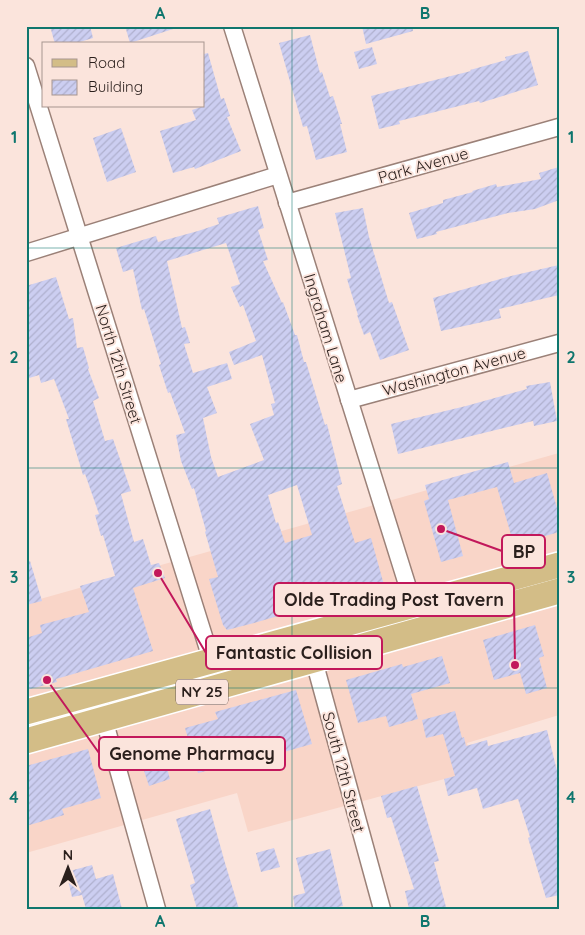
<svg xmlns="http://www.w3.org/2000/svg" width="585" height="935" font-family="Quicksand,sans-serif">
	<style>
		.built { fill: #f9d5c8 }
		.building { fill: url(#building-hatch); fill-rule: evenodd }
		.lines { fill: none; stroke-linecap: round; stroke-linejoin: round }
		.street-casing { stroke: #9b8178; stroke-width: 19 }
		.primary-casing { stroke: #fff; stroke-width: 28 }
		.street { stroke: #fff; stroke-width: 16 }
		.primary { stroke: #d3bd87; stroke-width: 25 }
		.grid { fill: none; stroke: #0f766e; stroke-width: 1; stroke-opacity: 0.55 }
		.labels { text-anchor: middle; stroke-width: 4; stroke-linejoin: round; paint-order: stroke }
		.shield { fill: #fbe4dc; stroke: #695a56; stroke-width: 1 }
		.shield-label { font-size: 15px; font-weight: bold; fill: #2a1f1c }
		.street-label { font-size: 16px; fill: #2a1f1c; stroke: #fbe4dc }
		.leader { fill: none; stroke: #c2185b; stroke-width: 2 }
		.callout-dot { fill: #c2185b; stroke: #fbe4dc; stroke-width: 2 }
		.callout { fill: #fbe4dc; stroke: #c2185b; stroke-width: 2 }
		.callout-label { font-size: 18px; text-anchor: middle; font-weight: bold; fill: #2a1f1c }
		.neatline { fill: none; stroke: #0f766e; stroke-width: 2 }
		.grid-label { font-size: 16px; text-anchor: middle; font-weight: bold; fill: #0f766e }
	</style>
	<defs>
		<pattern id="building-hatch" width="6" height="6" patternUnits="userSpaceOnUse" patternTransform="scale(1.25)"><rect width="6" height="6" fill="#cccef1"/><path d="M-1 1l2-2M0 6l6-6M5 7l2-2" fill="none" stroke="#afb0ce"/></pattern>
	</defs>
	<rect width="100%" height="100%" fill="#fbe4dc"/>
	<path class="built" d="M559 453V715L467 743 474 771 248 832 237 793 26 853V603Z"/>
	<g class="building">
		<path d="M50 26H90L93 38 73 44H55Z"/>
		<path d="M125 26H173V29L130 43Z"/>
		<path d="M362 26H412L413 31 366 44Z"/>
		<path d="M310 35 320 73 322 72 330 97 333 96 342 124H340L347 152 316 160 307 126 303 127 279 43Z"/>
		<path d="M372 47 377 64 359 69 354 52Z"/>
		<path d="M528 51 538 85 480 103 479 101 399 121 400 124 379 129 371 96 471 71 470 70 506 60 505 57Z"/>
		<path d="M208 53 221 99 224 98 230 116 227 117 241 151 195 169 194 167 173 173 160 131 196 120 192 110 204 106V54Z"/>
		<path d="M121 128 136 172 107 182 93 138Z"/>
		<path d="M559 167V200L535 209 508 213 436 232 437 234 417 239 409 213 443 203V200L473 192 472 191 496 184 497 187 541 179 539 173Z"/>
		<path d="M258 206 264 228 258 230 268 260 263 261 282 303 283 302 295 335H297L304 362H306L325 425 327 424 342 484 337 486 355 543 371 538 384 585 254 623 227 630 223 625 209 579 218 577 205 532 206 531 194 488 192 489 181 461 176 435 185 433 170 392 168 393 159 365 161 364 144 309 142 310 133 269 123 272 116 248 156 236 158 242 198 231 219 224 217 218ZM226 243 240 284 231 287 240 307 243 305 256 341 229 352 234 365 262 355 275 403 271 404 274 415 250 424 264 460 218 477 211 457 203 418 217 413 207 387 232 379 227 363 193 373 184 344 190 343 185 327 182 328 167 261ZM297 485 312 535 285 543 278 522 276 523 268 495Z"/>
		<path d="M363 208 369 237 389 303 392 302 409 350 380 360 370 332 364 335 357 315H358L347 279 351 278 335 213Z"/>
		<path d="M559 265V295L499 309 501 318 441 331 433 298 511 276Z"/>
		<path d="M56 277 69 319 73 318 77 348 83 347 89 368 88 369 99 398 93 401 105 441 113 439 131 491 121 494 134 542 143 539 151 565 159 563 165 578 133 588 153 651 56 679 57 682 26 690V638L42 633 40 625 89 612 80 586 115 576 103 535 101 536 95 515 99 514 85 474 83 475 66 419H69L54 379 41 383 39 375 26 379V286Z"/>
		<path d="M550 382 557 421 534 426 533 421 398 454 391 424 466 406 527 389 526 386Z"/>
		<path d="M508 462 514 483 547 473 559 515V532L514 545 497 487 448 500 463 556 441 562 424 501 429 499 425 485Z"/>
		<path d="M30 561 42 601 26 605V562Z"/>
		<path d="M535 625 544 656 539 658 547 688 526 694 520 673 494 680 483 640Z"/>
		<path d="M442 656 450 683 411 694 418 719 389 727 386 716 358 723 346 680 402 664 403 667Z"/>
		<path d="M296 690 312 744 231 767 230 765 198 773 185 728 218 719 215 712Z"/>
		<path d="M455 711 462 738 464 737 466 746 487 740 488 746 547 730 559 779V895L546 898 528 838 530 837 518 799 483 809 477 788 448 796 444 779 455 776 443 734 426 738 422 720Z"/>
		<path d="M158 736 170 779 149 786 144 771 149 770 141 741Z"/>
		<path d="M88 749 101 798 62 809 64 815 26 826V766Z"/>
		<path d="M417 786 439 861 434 862 446 907 438 909H409L405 891 414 889 391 817 387 818 381 796Z"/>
		<path d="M210 809 225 863 239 909H197L190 885 195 883 176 819Z"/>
		<path d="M274 848 280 867 261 872 256 853Z"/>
		<path d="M330 849 343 906 327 909H295L293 896 305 893 296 858Z"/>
		<path d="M92 865 96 879 113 874 122 909H86L82 895 72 897 66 872Z"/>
	</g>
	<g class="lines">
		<defs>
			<g id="street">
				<path d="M232 26 416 613"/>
				<path d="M26 66 212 662"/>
				<path d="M287 203 559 127"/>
				<path d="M26 253 278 175"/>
				<path d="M349 400 559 343"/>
				<path d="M307 635 382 909"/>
				<path d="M97 694 157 909"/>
			</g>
			<g id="primary">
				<path d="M26 712 559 565"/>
				<path d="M26 741 559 591"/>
			</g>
		</defs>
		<use href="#street" class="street-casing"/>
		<use href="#primary" class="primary-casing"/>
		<use href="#street" class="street"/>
		<use href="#primary" class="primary"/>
	</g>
	<path class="grid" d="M292 26V909M26 248H559M26 468H559M26 688H559"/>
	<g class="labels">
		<rect class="shield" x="176" y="679.5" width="52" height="25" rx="4"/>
		<g class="shield-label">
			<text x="202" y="697">NY 25</text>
		</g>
		<g class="street-label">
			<text transform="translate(423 165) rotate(-16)" y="6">Park Avenue</text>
			<text transform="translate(326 328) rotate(73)" y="6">Ingraham Lane</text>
			<text transform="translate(119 364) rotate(73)" y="6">North 12th Street</text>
			<text transform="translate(454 371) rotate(-15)" y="6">Washington Avenue</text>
			<text transform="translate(344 772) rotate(75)" y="6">South 12th Street</text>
		</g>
	</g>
	<path class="leader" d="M441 529L502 551M515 665L514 600M158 573L206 653M47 680L99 753"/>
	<g class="callout-dot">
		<circle cx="441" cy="529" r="5"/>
		<circle cx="515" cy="665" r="5"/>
		<circle cx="158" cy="573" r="5"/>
		<circle cx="47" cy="680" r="5"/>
	</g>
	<g class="callout">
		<rect x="502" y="535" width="43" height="33" rx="5"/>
		<rect x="274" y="583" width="240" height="33" rx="5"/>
		<rect x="206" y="636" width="176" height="33" rx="5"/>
		<rect x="99" y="737" width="186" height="33" rx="5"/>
	</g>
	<g class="callout-label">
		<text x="524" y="558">BP</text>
		<text x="394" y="606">Olde Trading Post Tavern</text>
		<text x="294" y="659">Fantastic Collision</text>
		<text x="192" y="760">Genome Pharmacy</text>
	</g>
	<rect width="585" height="935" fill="none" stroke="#fbe4dc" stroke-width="55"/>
	<rect x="42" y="42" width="162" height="65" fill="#fbe4dc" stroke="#a7958f"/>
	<rect x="52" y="59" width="25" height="8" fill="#d3bd87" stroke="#a7958f"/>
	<text x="88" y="68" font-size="15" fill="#2a1f1c">Road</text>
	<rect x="52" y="80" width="25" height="15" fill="url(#building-hatch)" stroke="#a7958f"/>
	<text x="88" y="92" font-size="15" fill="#2a1f1c">Building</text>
	<g transform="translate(68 868)" stroke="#fbe4dc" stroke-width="4" paint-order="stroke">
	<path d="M0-4L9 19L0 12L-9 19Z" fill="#2a1f1c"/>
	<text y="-8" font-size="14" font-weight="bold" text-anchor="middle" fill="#2a1f1c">N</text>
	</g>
	<rect x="28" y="28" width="530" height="880" class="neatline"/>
	<g class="grid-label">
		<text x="160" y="19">A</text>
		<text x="425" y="19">B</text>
		<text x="14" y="143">1</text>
		<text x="571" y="143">1</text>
		<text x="14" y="363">2</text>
		<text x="571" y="363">2</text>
		<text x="14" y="583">3</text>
		<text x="571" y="583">3</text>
		<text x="14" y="803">4</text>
		<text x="571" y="803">4</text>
		<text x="160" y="927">A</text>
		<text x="425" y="927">B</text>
	</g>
</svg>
